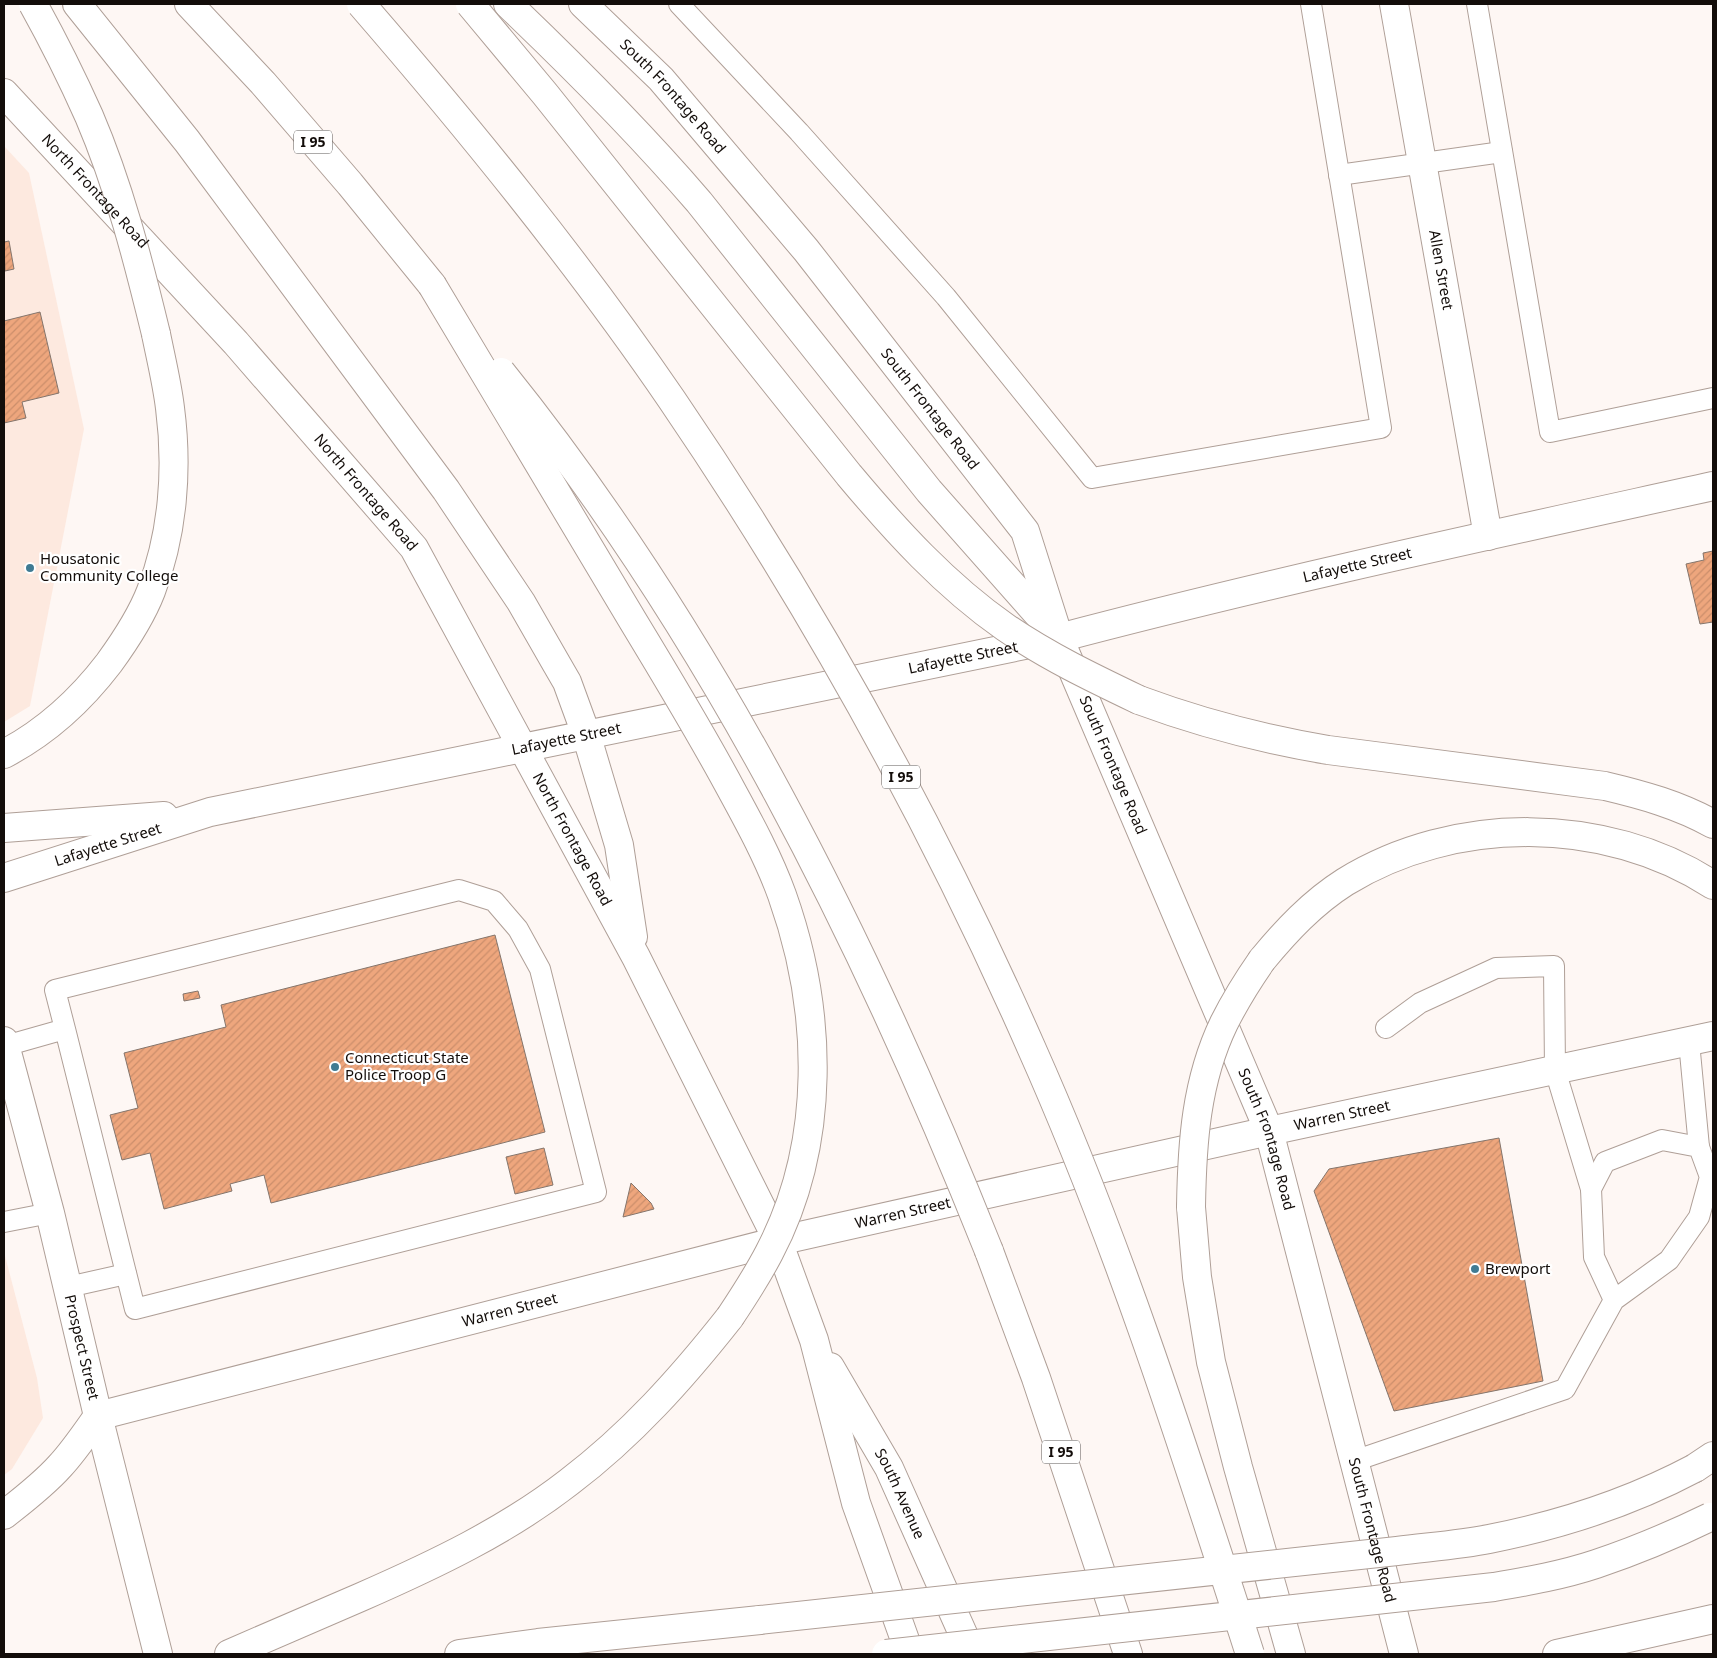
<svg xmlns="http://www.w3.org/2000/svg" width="1717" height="1658" font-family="'Noto Sans',sans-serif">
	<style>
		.built { fill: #fde9df }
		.building { fill: url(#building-hatch); stroke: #84756c }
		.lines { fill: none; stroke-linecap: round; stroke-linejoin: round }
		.lane-casing { stroke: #af9f97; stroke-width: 22 }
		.street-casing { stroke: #af9f97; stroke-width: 30 }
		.secondary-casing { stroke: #af9f97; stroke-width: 30 }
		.highway-casing { stroke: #af9f97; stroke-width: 30 }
		.lane { stroke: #fff; stroke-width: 20 }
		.street { stroke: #fff; stroke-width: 28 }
		.secondary { stroke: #fff; stroke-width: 28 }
		.highway { stroke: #fff; stroke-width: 28 }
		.highway-bridge-casing { stroke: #af9f97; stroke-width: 30; stroke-linecap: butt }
		.highway-bridge { stroke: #fff; stroke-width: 28 }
		.poi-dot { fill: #407b93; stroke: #fff; stroke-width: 2 }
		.labels { text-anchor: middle; stroke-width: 4.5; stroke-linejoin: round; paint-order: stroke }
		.shield { fill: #fff; stroke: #5a5654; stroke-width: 1 }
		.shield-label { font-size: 14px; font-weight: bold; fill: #130d0a }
		.street-label { font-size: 15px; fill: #130d0a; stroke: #fff }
		.poi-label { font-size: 15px; fill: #130d0a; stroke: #fff; text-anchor: start }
	</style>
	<defs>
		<pattern id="building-hatch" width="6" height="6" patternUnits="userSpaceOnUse" patternTransform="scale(1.25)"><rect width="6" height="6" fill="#eea67d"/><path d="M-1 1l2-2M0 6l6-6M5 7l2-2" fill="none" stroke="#cb8e6b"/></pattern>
	</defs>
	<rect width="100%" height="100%" fill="#fef7f4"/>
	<g class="built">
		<path d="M4 146 29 173 84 429 30 706 4 722Z"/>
		<path d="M4 1252 37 1378 43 1418 12 1469 4 1475Z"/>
	</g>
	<g class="building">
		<path d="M9 241 14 269 5 271 4 242Z"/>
		<path d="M40 312 59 393 22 402 26 418 4 423V321Z"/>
		<path d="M1713 551V622L1700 624 1686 564 1704 560 1703 553Z"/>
		<path d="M495 935 545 1132 271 1203 264 1175 230 1184 232 1191 164 1209 150 1153 122 1160 110 1115 138 1108 124 1053 226 1027 221 1005Z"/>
		<path d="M198 991 200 998 184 1001 183 994Z"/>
		<path d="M1499 1138 1543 1381 1394 1411 1314 1191 1329 1169Z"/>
		<path d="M544 1148 553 1185 515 1194 506 1157Z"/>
		<path d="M631 1183 651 1203 654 1209 623 1217Z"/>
	</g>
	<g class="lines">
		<defs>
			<g id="lane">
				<path d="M679 4 799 132 946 297 1092 478 1381 428 1311 4"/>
				<path d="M1477 4 1550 432 1713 398"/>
				<path d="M1339 175 1502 152"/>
				<path d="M1386 1028 1420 1003 1496 968 1554 966 1555 1070 1591 1189"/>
				<path d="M1689 1042 1699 1147"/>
				<path d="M5 1046 65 1029 135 1309 596 1192 540 969 518 929 494 901 459 890 55 990 65 1029"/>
				<path d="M4 1222 50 1213"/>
				<path d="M68 1287 126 1274"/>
				<path d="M1354 1461 1565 1389 1614 1300 1669 1260 1699 1217 1710 1177 1699 1147 1662 1140 1605 1162 1591 1189 1594 1257 1614 1300"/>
			</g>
			<g id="street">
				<path id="s1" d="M1394 4 1488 536"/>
				<path id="s2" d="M4 1041 50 1213 98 1416 158 1654"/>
				<path id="s3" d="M98 1416 778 1241 1269 1131 1713 1036"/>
				<path d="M1557 1654 1713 1619"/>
			</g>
			<g id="secondary">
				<path id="s4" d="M583 4 661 79 806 250 1025 531 1059 638 1269 1131 1404 1654"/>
				<path id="s5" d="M4 93 236 343 414 548 636 957 778 1241 814 1340 856 1503 910 1654"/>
				<path d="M586 734 619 845 633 937"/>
				<path d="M4 828 164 816"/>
				<path id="s6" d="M4 878 210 812 1059 638C1275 581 1495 534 1713 486"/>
				<path id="s7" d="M830 1367 889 1468 972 1654"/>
			</g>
			<g id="highway">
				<path d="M77 4 187 141 446 490 521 602 556 663 567 682 586 734"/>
				<path d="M189 4 263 83 350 184 432 285"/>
				<path d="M508 4C574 67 639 132 699 202L929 491 1059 638"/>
				<path d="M1139 700C1201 723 1263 739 1328 750L1605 786C1643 795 1679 805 1713 824"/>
				<path d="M4 754C46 732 80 701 109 663 125 641 141 617 151 591 173 534 178 469 170 408 167 383 161 359 156 334"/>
				<path d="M1262 960C1286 931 1312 903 1345 882 1454 815 1605 815 1713 885"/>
				<path d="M1191 1207 1197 1277 1211 1362 1238 1467 1291 1654"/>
				<path d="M989 1251 1036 1378 1128 1654"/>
				<path d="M1695 1468 1713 1456"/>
				<path d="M4 1515C23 1500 43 1485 60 1466 74 1451 86 1433 98 1416"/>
				<path d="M229 1654C273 1635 317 1616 361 1597 434 1565 506 1531 569 1482 631 1435 682 1378 730 1317"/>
				<path d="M459 1654 538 1643 760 1620"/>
			</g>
		</defs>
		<use href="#lane" class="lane-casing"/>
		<use href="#street" class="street-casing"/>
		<use href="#secondary" class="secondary-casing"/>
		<use href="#highway" class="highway-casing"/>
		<use href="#lane" class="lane"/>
		<use href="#street" class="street"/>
		<use href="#secondary" class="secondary"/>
		<use href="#highway" class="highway"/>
		<defs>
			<g id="highway-bridge">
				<path d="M33 4C53 40 72 78 89 116 119 186 138 260 156 334"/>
				<path d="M361 4C471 131 577 261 672 400 811 604 931 820 1031 1047 1119 1244 1184 1449 1250 1654"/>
				<path d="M470 4 545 94 849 475C896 531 945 585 1005 627 1047 656 1093 678 1139 700"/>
				<path d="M432 285C499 397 566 509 633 621 667 677 701 733 732 791 750 824 769 859 782 895 823 1010 827 1143 769 1253 757 1276 744 1296 730 1317"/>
				<path d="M501 372C712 634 865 940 989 1251"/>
				<path d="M1191 1207C1192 1143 1196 1081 1224 1023 1235 1001 1248 980 1262 960"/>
				<path d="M760 1620 1397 1551C1428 1547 1459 1545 1489 1539 1560 1525 1631 1502 1695 1468"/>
				<path d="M886 1654 1494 1587C1529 1581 1563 1575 1596 1564 1635 1551 1673 1535 1710 1517"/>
			</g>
		</defs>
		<use href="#highway-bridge" class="highway-bridge-casing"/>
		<use href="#highway-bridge" class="highway-bridge"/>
	</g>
	<g class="poi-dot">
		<circle cx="30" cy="568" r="5"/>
		<circle cx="335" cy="1067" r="5"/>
		<circle cx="1475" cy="1269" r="5"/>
	</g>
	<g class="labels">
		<g class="shield">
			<rect x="294" y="130.5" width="38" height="23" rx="4"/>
			<rect x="882" y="765.5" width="38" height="23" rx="4"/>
			<rect x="1042" y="1440.5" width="38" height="23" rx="4"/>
		</g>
		<g class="shield-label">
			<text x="313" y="147">I 95</text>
			<text x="901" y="782">I 95</text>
			<text x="1061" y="1457">I 95</text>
		</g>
		<g class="street-label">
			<text dy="5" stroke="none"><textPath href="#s4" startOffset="129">South Frontage Road</textPath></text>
			<text dy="5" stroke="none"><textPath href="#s5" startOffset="134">North Frontage Road</textPath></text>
			<text dy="5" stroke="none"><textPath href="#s1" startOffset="270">Allen Street</textPath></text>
			<text dy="5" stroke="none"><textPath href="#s4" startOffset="534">South Frontage Road</textPath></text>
			<text dy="5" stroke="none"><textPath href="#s5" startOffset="539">North Frontage Road</textPath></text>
			<text dy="5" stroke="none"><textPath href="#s6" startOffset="1390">Lafayette Street</textPath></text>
			<text dy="5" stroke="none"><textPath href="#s6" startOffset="985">Lafayette Street</textPath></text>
			<text dy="5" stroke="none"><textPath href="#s6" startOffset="580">Lafayette Street</textPath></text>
			<text dy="5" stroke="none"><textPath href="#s4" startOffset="939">South Frontage Road</textPath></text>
			<text dy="5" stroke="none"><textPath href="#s5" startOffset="944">North Frontage Road</textPath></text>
			<text dy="5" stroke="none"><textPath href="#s6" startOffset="109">Lafayette Street</textPath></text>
			<text dy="5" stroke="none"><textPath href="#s3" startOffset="1280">Warren Street</textPath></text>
			<text dy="5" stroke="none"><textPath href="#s4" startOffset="1344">South Frontage Road</textPath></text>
			<text dy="5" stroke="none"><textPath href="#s3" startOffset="830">Warren Street</textPath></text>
			<text dy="5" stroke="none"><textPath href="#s3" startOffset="425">Warren Street</textPath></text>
			<text dy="5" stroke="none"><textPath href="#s2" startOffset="316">Prospect Street</textPath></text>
			<text dy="5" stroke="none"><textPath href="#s7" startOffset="145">South Avenue</textPath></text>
			<text dy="5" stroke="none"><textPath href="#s4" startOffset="1749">South Frontage Road</textPath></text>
		</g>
		<g class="poi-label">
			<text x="40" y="564">Housatonic<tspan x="40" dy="17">Community College</tspan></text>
			<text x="345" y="1063">Connecticut State<tspan x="345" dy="17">Police Troop G</tspan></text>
			<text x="1485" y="1274">Brewport</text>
		</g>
	</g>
	<rect width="1717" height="1658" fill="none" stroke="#130d0a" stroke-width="10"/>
</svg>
